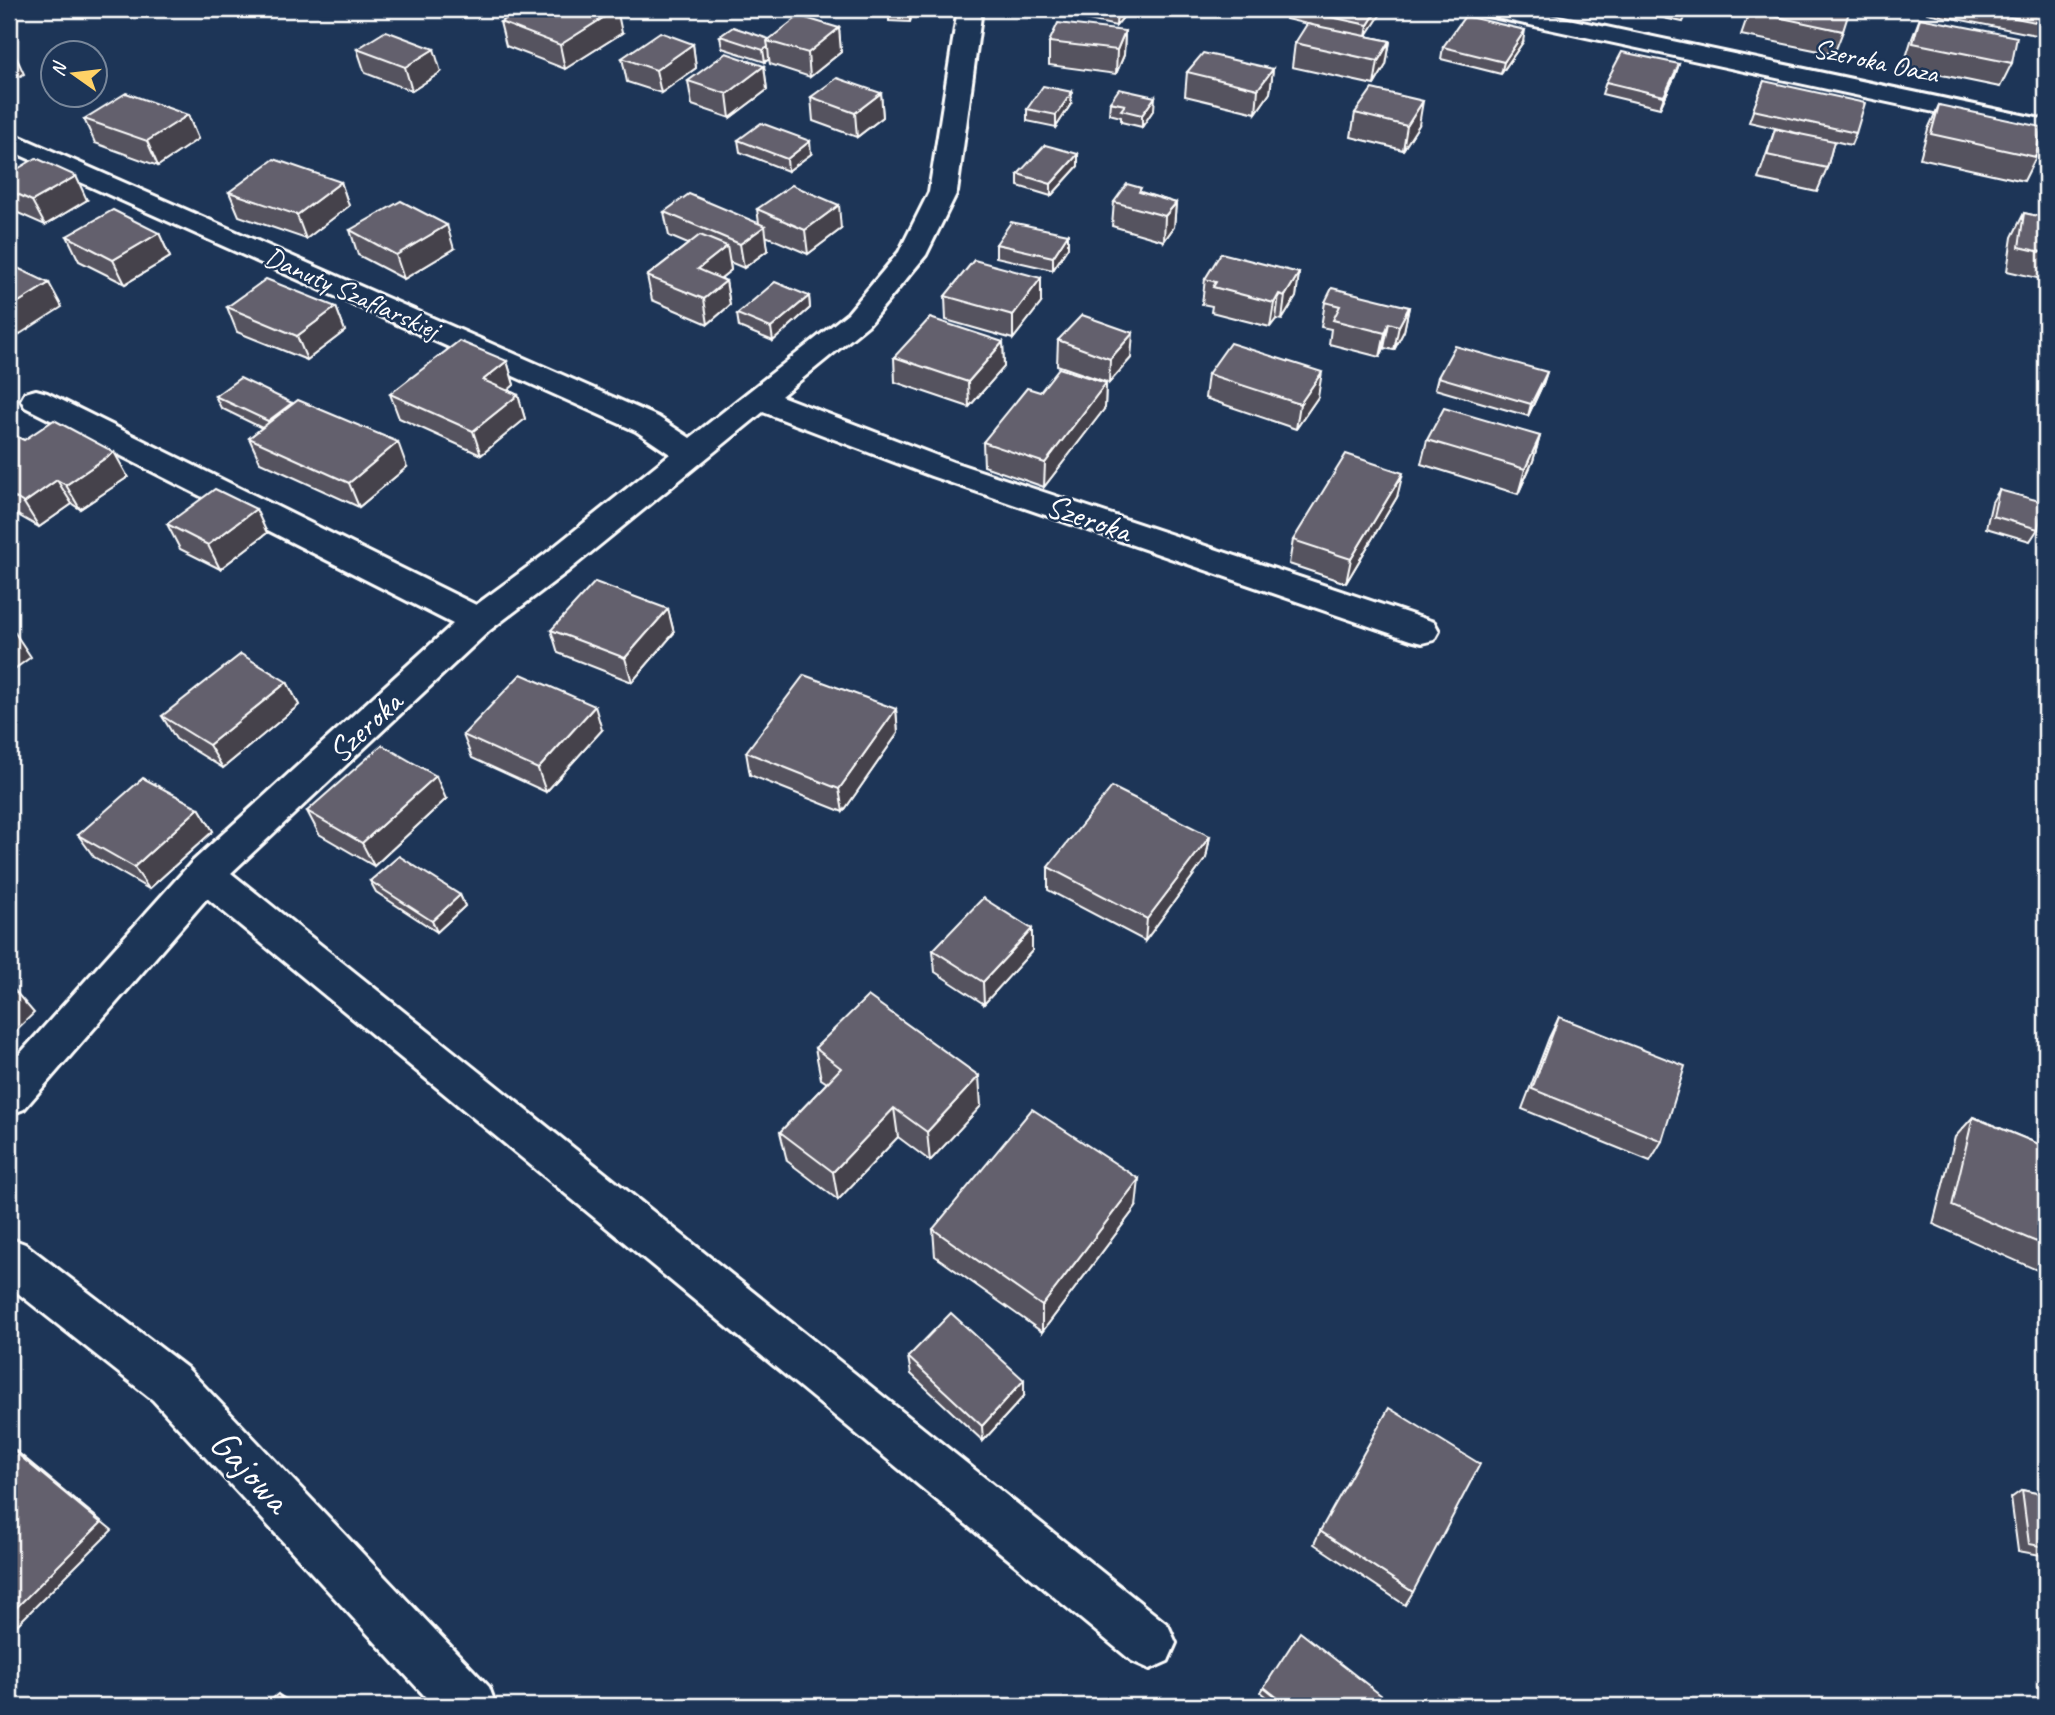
<svg xmlns="http://www.w3.org/2000/svg" width="2055" height="1715" font-family="Caveat,sans-serif">
	<style>
		.lines { fill: none; stroke-linecap: round; stroke-linejoin: round }
		.minor-casing { stroke: #fff; stroke-width: 6 }
		.minor { fill: #1d3557; fill-rule: evenodd }
		.wall { fill: #55535e; stroke: #fff; stroke-width: 2 }
		.shaded-wall { fill: #45434c; stroke: #fff; stroke-width: 2 }
		.building { fill: #63606d; stroke: #fff; stroke-width: 2 }
		.labels { text-anchor: middle; stroke-width: 5; stroke-linejoin: round; paint-order: stroke }
		.far-street-label { font-size: 28px; fill: #fff; stroke: #1d3557 }
		.street-label { font-size: 33px; fill: #fff; stroke: #1d3557 }
		.near-street-label { font-size: 40px; fill: #fff; stroke: #1d3557 }
	</style>
	<rect width="100%" height="100%" fill="#1d3557"/>
	<filter id="ink" filterUnits="userSpaceOnUse"><feTurbulence type="fractalNoise" baseFrequency=".0143" numOctaves="2"/><feDisplacementMap in="SourceGraphic" scale="14" xChannelSelector="R" yChannelSelector="G"/><feConvolveMatrix kernelMatrix="1 2 1 2 8 2 1 2 1" color-interpolation-filters="sRGB"/></filter>
	<g filter="url(#ink)">
		<g class="lines">
			<defs>
				<g id="minor">
					<path d="M958 9H982L957 192 926 255 868 325 781 396 953 462 1434 622 1439 631 1434 640 1422 643 1410 640 931 476 763 412 568 571 490 630 231 873 1168 1625 1176 1643 1168 1661 1150 1669 1132 1661 207 898 24 1109 9 1115V1066L191 863 453 624 25 407 21 400 25 393 36 390 47 393 476 605 544 555 670 454 636 431 9 150V132L658 417 690 438 848 313 899 252 929 192Z"/>
					<path d="M1476 9H1521L2046 120V136L1488 16 1479 14Z"/>
					<path d="M9 1238 25 1244 187 1368 489 1687 496 1706H434L153 1400 9 1286Z"/>
				</g>
			</defs>
			<use href="#minor" class="minor-casing"/>
			<use href="#minor" class="minor"/>
		</g>
		<g class="wall">
			<path d="M889 9H913L910 22 889 21Z"/>
			<path d="M1061 9H1130L1116 26 1061 14Z"/>
			<path d="M1288 9H1384L1366 36 1390 41 1386 65 1374 85 1292 67 1295 43 1312 25 1286 19Z"/>
			<path d="M1620 9H1689L1683 22Z"/>
			<path d="M1750 9 1843 31 1834 54 1741 35Z"/>
			<path d="M1928 9H2046V37L1927 13Z"/>
			<path d="M1920 18 2012 63 2000 87 1903 67 1911 41Z"/>
			<path d="M500 22 622 33 565 69 506 46Z"/>
			<path d="M839 28 841 52 810 77 770 64 769 59 765 62 722 48 720 36 769 39Z"/>
			<path d="M1125 31 1124 55 1116 74 1049 65V42Z"/>
			<path d="M1523 42 1501 74 1441 59 1443 47Z"/>
			<path d="M693 44 696 68 661 93 627 82 622 58Z"/>
			<path d="M357 49 441 72 412 91 365 73Z"/>
			<path d="M1679 64 1675 76 1660 108 1602 94 1606 82Z"/>
			<path d="M764 66 767 90 730 118 692 105 688 81Z"/>
			<path d="M1273 69 1270 93 1256 113 1185 96 1187 72Z"/>
			<path d="M1764 81 1856 133 1851 145 1834 141 1827 168 1817 192 1758 179 1775 129 1801 134 1749 122Z"/>
			<path d="M881 93 883 117 857 137 813 121 811 97Z"/>
			<path d="M1110 102 1154 109 1142 127 1121 122V117L1109 114Z"/>
			<path d="M1071 104 1056 127 1027 121V109Z"/>
			<path d="M1939 105 2036 157 2024 181 1920 158 1928 129Z"/>
			<path d="M1355 113 1419 125 1403 150 1351 137Z"/>
			<path d="M188 115 198 139 158 166 95 143 84 119Z"/>
			<path d="M738 140 811 154 788 171 740 152Z"/>
			<path d="M1078 154V166L1051 196 1018 186V174Z"/>
			<path d="M9 174 87 200 45 225 9 209Z"/>
			<path d="M341 182 349 206 306 239 239 216 229 192Z"/>
			<path d="M1141 192 1176 203 1174 227 1164 241 1112 226 1114 202Z"/>
			<path d="M757 209 841 229 808 254 766 236 768 250 744 268 730 262 731 270 721 278 726 281 730 305 708 324 652 300 647 276 688 244 669 236 664 212 759 223Z"/>
			<path d="M2024 213 2046 218V280L2007 271 2012 237Z"/>
			<path d="M350 230 454 249 404 279 358 255Z"/>
			<path d="M159 233 170 257 125 284 79 261 67 236Z"/>
			<path d="M996 244 1068 247 1053 270 996 257Z"/>
			<path d="M1299 273 1296 297 1282 320 1276 319 1270 327 1211 312 1212 306 1202 304 1205 279Z"/>
			<path d="M809 296 810 308 773 341 739 327 737 314Z"/>
			<path d="M945 296 1041 303 1013 339 946 320Z"/>
			<path d="M1325 302 1409 307 1404 331 1394 350 1384 348 1380 357 1329 344 1331 329 1321 327Z"/>
			<path d="M227 307H336L345 331 307 360 237 332Z"/>
			<path d="M1058 340 1131 358 1109 383 1057 365Z"/>
			<path d="M1003 342 1004 367 969 407 895 382 894 357Z"/>
			<path d="M507 361 514 385 508 390 518 395 525 419 481 455 399 418 390 394Z"/>
			<path d="M1547 372 1543 384 1528 416 1435 389 1438 377Z"/>
			<path d="M1208 374 1318 397 1296 429 1205 398Z"/>
			<path d="M1106 383 1105 408 1044 487 984 466 983 442 1040 392Z"/>
			<path d="M215 396 292 403 407 467 359 507 260 462 249 438 262 428 221 408Z"/>
			<path d="M9 433 24 440 128 477 80 509 72 504 39 527 9 510Z"/>
			<path d="M1540 436 1533 461 1518 494 1421 464 1427 440Z"/>
			<path d="M1999 490 2038 529 2030 541 1986 528 1992 502Z"/>
			<path d="M1397 497 1346 583 1289 564 1293 540Z"/>
			<path d="M167 524 267 533 220 569 180 549Z"/>
			<path d="M668 609 674 633 632 682 558 653 551 630Z"/>
			<path d="M287 682 299 705 223 768 176 739 162 716Z"/>
			<path d="M896 709 898 733 843 812 750 775 746 752Z"/>
			<path d="M602 730 546 792 472 758 463 735Z"/>
			<path d="M446 799 374 866 319 834 307 811Z"/>
			<path d="M199 808 213 831 149 889 94 857 78 835Z"/>
			<path d="M1210 836 1206 858 1145 941 1048 890V867Z"/>
			<path d="M370 881 460 895 465 906 437 932 376 892Z"/>
			<path d="M933 950 1032 951 984 1004 935 972Z"/>
			<path d="M1559 1017 1662 1141 1650 1161 1522 1109 1549 1038Z"/>
			<path d="M815 1048 981 1106 930 1161 898 1137 838 1200 787 1161 780 1132 827 1083 821 1079Z"/>
			<path d="M1973 1117 2046 1147V1274L1933 1224 1955 1137Z"/>
			<path d="M1136 1207 1042 1332 935 1256 933 1229Z"/>
			<path d="M908 1357 1024 1396 983 1441 911 1374Z"/>
			<path d="M2022 1490 2046 1495V1556L2018 1551 2011 1498Z"/>
			<path d="M1320 1531 1413 1592 1405 1605 1314 1544Z"/>
			<path d="M1264 1687 1376 1706H1278L1261 1692Z"/>
		</g>
		<g class="shaded-wall">
			<path d="M617 9 622 33 565 69 560 45Z"/>
			<path d="M909 9H913L910 22Z"/>
			<path d="M1117 9H1130L1116 26Z"/>
			<path d="M1378 9H1384L1366 37 1368 25Z"/>
			<path d="M839 28 841 52 810 77 808 53Z"/>
			<path d="M1525 30 1523 42 1501 74 1504 62Z"/>
			<path d="M1125 31 1124 55 1116 74 1117 50Z"/>
			<path d="M1390 41 1386 65 1374 85 1378 61Z"/>
			<path d="M693 44 696 68 661 93 656 70Z"/>
			<path d="M768 47 769 59 765 62 763 50Z"/>
			<path d="M434 49 441 72 412 91 405 67Z"/>
			<path d="M13 50 24 74 9 82V52Z"/>
			<path d="M1679 64 1675 76 1660 108 1664 96Z"/>
			<path d="M764 66 767 90 730 118 727 94Z"/>
			<path d="M1273 69 1270 93 1256 113 1258 89Z"/>
			<path d="M1072 92 1071 104 1056 127V115Z"/>
			<path d="M881 93 883 117 857 137 855 113Z"/>
			<path d="M1155 97 1154 109 1142 127V115Z"/>
			<path d="M1423 101 1419 125 1403 150 1407 126Z"/>
			<path d="M188 115 198 139 158 166 147 141Z"/>
			<path d="M810 141 811 154 788 171 787 159Z"/>
			<path d="M1078 154V166L1051 196V184Z"/>
			<path d="M76 176 87 200 45 225 32 201Z"/>
			<path d="M341 182 349 206 306 239 297 215Z"/>
			<path d="M1176 203 1174 227 1164 241 1165 216Z"/>
			<path d="M839 205 841 229 808 254 805 230Z"/>
			<path d="M447 225 454 249 404 279 396 255Z"/>
			<path d="M765 226 768 250 744 268 740 244Z"/>
			<path d="M159 233 170 257 125 284 113 260Z"/>
			<path d="M1068 234V247L1053 270V257Z"/>
			<path d="M727 246 731 270 702 293 698 269Z"/>
			<path d="M1299 273 1296 297 1282 320 1285 296Z"/>
			<path d="M1041 278V303L1013 339V315Z"/>
			<path d="M726 281 730 305 708 324 704 299Z"/>
			<path d="M49 283 62 307 9 341V308Z"/>
			<path d="M1279 294 1276 319 1270 327 1274 303Z"/>
			<path d="M809 296 810 308 773 341 771 328Z"/>
			<path d="M336 307 345 331 307 360 297 336Z"/>
			<path d="M1409 307 1404 331 1394 350 1399 326Z"/>
			<path d="M1389 323 1384 348 1380 357 1385 333Z"/>
			<path d="M1133 333 1131 358 1109 383 1110 359Z"/>
			<path d="M1003 342 1004 367 969 407 968 382Z"/>
			<path d="M507 361 514 385 491 405 483 380Z"/>
			<path d="M1322 372 1318 397 1296 429 1300 404Z"/>
			<path d="M1547 372 1543 384 1528 416 1531 404Z"/>
			<path d="M1106 383 1105 408 1044 487 1045 463Z"/>
			<path d="M518 395 525 419 481 455 473 431Z"/>
			<path d="M292 403 297 415 273 433 268 421Z"/>
			<path d="M1540 436 1533 461 1518 494 1525 469Z"/>
			<path d="M398 442 407 467 359 507 349 483Z"/>
			<path d="M114 452 128 477 80 509 66 485Z"/>
			<path d="M1403 473 1397 497 1346 583 1351 559Z"/>
			<path d="M57 480 72 504 39 527 24 503Z"/>
			<path d="M256 509 267 533 220 569 208 545Z"/>
			<path d="M668 609 674 633 632 682 625 658Z"/>
			<path d="M15 633 31 657 9 673V637Z"/>
			<path d="M287 682 299 705 223 768 209 745Z"/>
			<path d="M595 706 602 730 546 792 538 769Z"/>
			<path d="M896 709 898 733 843 812 839 789Z"/>
			<path d="M436 776 446 799 374 866 362 843Z"/>
			<path d="M199 808 213 831 149 889 134 867Z"/>
			<path d="M1210 836 1206 858 1145 941 1147 919Z"/>
			<path d="M460 895 465 906 437 932 432 921Z"/>
			<path d="M1032 929V951L984 1004 983 982Z"/>
			<path d="M15 991 34 1013 9 1037V997Z"/>
			<path d="M979 1076 981 1106 930 1161 927 1132Z"/>
			<path d="M894 1108 898 1137 838 1200 833 1172Z"/>
			<path d="M1139 1179 1136 1207 1042 1332V1306Z"/>
			<path d="M1024 1380V1396L983 1441 982 1426Z"/>
			<path d="M9 1445 112 1530 9 1633Z"/>
			<path d="M278 1694 295 1705 297 1706H287Z"/>
		</g>
		<g class="building">
			<path d="M524 9H617L560 45 500 22Z"/>
			<path d="M1294 9H1378L1368 25Z"/>
			<path d="M1750 9H1850L1843 31 1749 11Z"/>
			<path d="M1970 9H2046V24Z"/>
			<path d="M799 16 839 28 808 53 767 41Z"/>
			<path d="M1465 16 1525 30 1504 62 1443 47Z"/>
			<path d="M1920 18 2017 37 2012 63 1913 43Z"/>
			<path d="M1058 23 1125 31 1117 50 1049 42Z"/>
			<path d="M1307 24 1390 41 1378 61 1295 43Z"/>
			<path d="M733 27 769 39 767 41 768 47 763 50 720 36Z"/>
			<path d="M386 31 434 49 405 67 357 49Z"/>
			<path d="M660 32 693 44 656 70 622 58Z"/>
			<path d="M1622 52 1679 64 1664 96 1606 82Z"/>
			<path d="M726 53 764 66 727 94 688 81Z"/>
			<path d="M1203 53 1273 69 1258 89 1187 72Z"/>
			<path d="M837 78 881 93 855 113 811 97Z"/>
			<path d="M1764 81 1865 103 1856 133 1753 110Z"/>
			<path d="M1043 86 1072 92 1056 115 1027 109Z"/>
			<path d="M1119 89 1155 97 1142 115 1121 110 1125 105 1110 102Z"/>
			<path d="M1372 89 1423 101 1407 126 1355 113Z"/>
			<path d="M126 93 188 115 147 141 84 119Z"/>
			<path d="M1939 105 2041 127 2036 157 1931 134Z"/>
			<path d="M761 123 810 141 787 159 738 140Z"/>
			<path d="M1775 129 1834 141 1827 168 1767 155Z"/>
			<path d="M1045 145 1078 154 1051 184 1018 174Z"/>
			<path d="M36 158 76 176 32 201 9 190V174Z"/>
			<path d="M274 159 341 182 297 215 229 192Z"/>
			<path d="M1127 184 1141 188 1139 192 1176 203 1165 216 1114 202Z"/>
			<path d="M792 185 839 205 805 230 757 209Z"/>
			<path d="M689 194 765 226 740 244 664 212Z"/>
			<path d="M401 201 447 225 396 255 350 230Z"/>
			<path d="M113 210 159 233 113 260 67 236Z"/>
			<path d="M2024 213 2046 218V253L2019 247Z"/>
			<path d="M1011 222 1068 234 1053 257 996 244Z"/>
			<path d="M700 235 727 246 698 269 726 281 704 299 647 276Z"/>
			<path d="M1221 253 1299 273 1285 296 1279 294 1274 303 1213 287 1216 282 1205 279Z"/>
			<path d="M974 260 1041 278 1013 315 945 296Z"/>
			<path d="M9 264 49 283 9 308Z"/>
			<path d="M266 279 336 307 297 336 227 307Z"/>
			<path d="M775 282 809 296 771 328 737 314Z"/>
			<path d="M1332 288 1409 307 1399 326 1389 323 1385 333 1333 320 1340 306 1325 302Z"/>
			<path d="M1082 315 1133 333 1110 359 1058 340Z"/>
			<path d="M930 318 1003 342 968 382 894 357Z"/>
			<path d="M459 341 507 361 483 380 518 395 473 431 390 394Z"/>
			<path d="M1230 343 1322 372 1300 404 1208 374Z"/>
			<path d="M1455 346 1547 372 1531 404 1438 377Z"/>
			<path d="M1059 368 1106 383 1045 463 983 442 1027 388 1040 392Z"/>
			<path d="M240 378 292 403 268 421 215 396Z"/>
			<path d="M298 400 398 442 349 483 249 438Z"/>
			<path d="M1444 408 1540 436 1525 469 1427 440Z"/>
			<path d="M54 420 114 452 66 485 57 480 24 503 9 494V433L24 440Z"/>
			<path d="M1346 454 1403 473 1351 559 1293 540Z"/>
			<path d="M215 489 256 509 208 545 167 524Z"/>
			<path d="M1999 490 2043 502 2038 529 1993 516Z"/>
			<path d="M595 582 668 609 625 658 551 630Z"/>
			<path d="M9 629 15 633 9 637Z"/>
			<path d="M241 654 287 682 209 745 162 716Z"/>
			<path d="M521 674 595 706 538 769 463 735Z"/>
			<path d="M804 675 896 709 839 789 746 752Z"/>
			<path d="M382 745 436 776 362 843 307 811Z"/>
			<path d="M143 778 199 808 134 867 78 835Z"/>
			<path d="M1112 787 1210 836 1147 919 1048 867Z"/>
			<path d="M399 856 460 895 432 921 370 881Z"/>
			<path d="M983 898 1032 929 983 982 933 950Z"/>
			<path d="M9 987 15 991 9 997Z"/>
			<path d="M868 996 979 1076 927 1132 894 1108 833 1172 780 1132 841 1068 815 1048Z"/>
			<path d="M1559 1017 1685 1066 1662 1141 1532 1089Z"/>
			<path d="M1032 1109 1139 1179 1042 1306 933 1229Z"/>
			<path d="M1973 1117 2046 1147V1246L1952 1206Z"/>
			<path d="M951 1313 1024 1380 982 1426 908 1357Z"/>
			<path d="M1389 1408 1480 1464 1413 1592 1320 1531Z"/>
			<path d="M9 1447 101 1523 9 1615Z"/>
			<path d="M2022 1490 2046 1495V1547L2029 1544Z"/>
			<path d="M1300 1632 1382 1696 1376 1706H1288L1264 1687Z"/>
			<path d="M278 1694 287 1706H264Z"/>
		</g>
	</g>
	<g class="labels">
		<g class="far-street-label">
			<text transform="translate(1876 60) rotate(12)" y="10">Szeroka Oaza</text>
			<text transform="translate(352 292) rotate(24)" y="10">Danuty Szaflarskiej</text>
		</g>
		<g class="street-label">
			<text transform="translate(1089 517) rotate(19)" y="12">Szeroka</text>
			<text transform="translate(364 726) rotate(-43)" y="12">Szeroka</text>
		</g>
		<g class="near-street-label">
			<text transform="translate(251 1470) rotate(47)" y="14">Gajowa</text>
		</g>
	</g>
	<rect width="2055" height="1715" fill="none" stroke="#1d3557" stroke-width="35"/>
	<rect x="18" y="18" width="2020" height="1680" fill="none" stroke="#fff" stroke-width="2.5" filter="url(#ink)"/>
	<g transform="translate(74 74) rotate(284)"><circle r="33" fill="#1d3557" stroke="#77869a" stroke-width="2"/>
	<path d="M0-5L12 26L0 18L-12 26Z" fill="#ffd166"/>
	<text y="-10" font-size="19" font-weight="bold" text-anchor="middle" fill="#ffffff">N</text>
	</g>
</svg>
